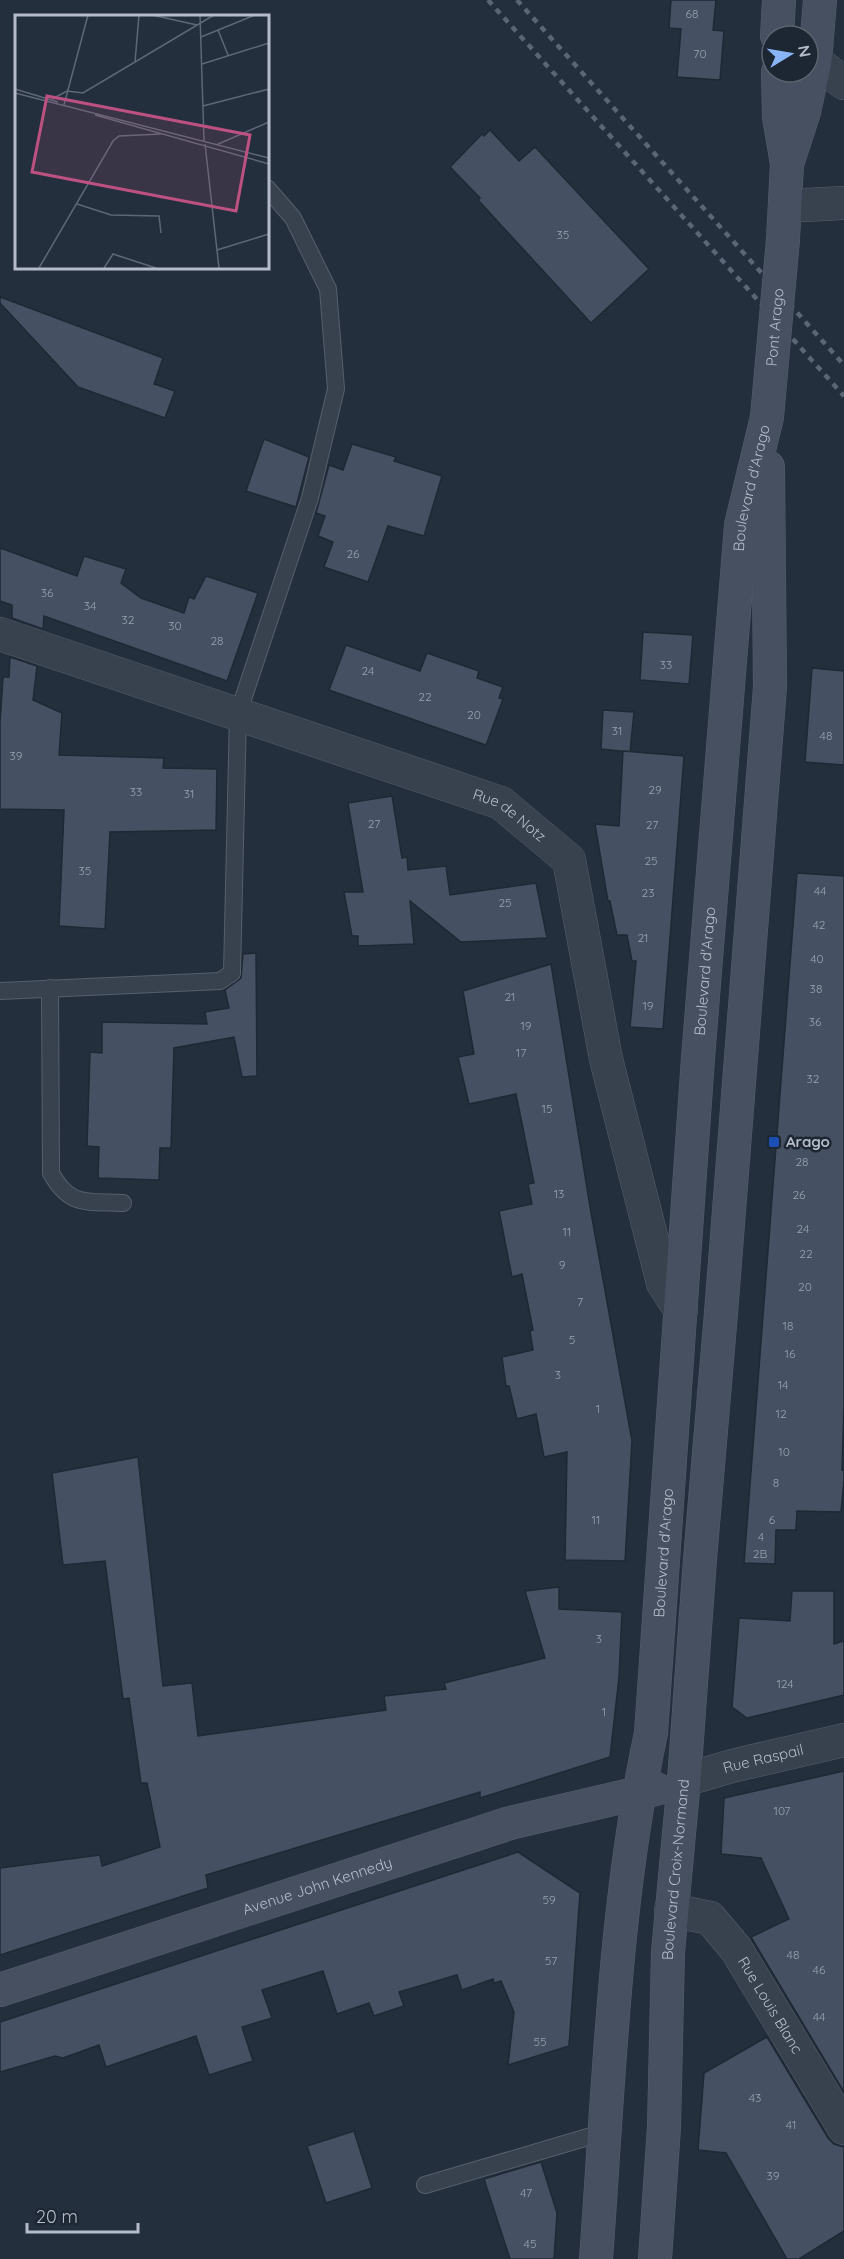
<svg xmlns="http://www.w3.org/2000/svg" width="844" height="2259" font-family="Quicksand,sans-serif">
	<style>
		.building { fill: #455162; stroke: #1f2835; stroke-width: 1.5 }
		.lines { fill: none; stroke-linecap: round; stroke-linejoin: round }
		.service-casing { stroke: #565f6c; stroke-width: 18 }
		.minor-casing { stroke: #565f6c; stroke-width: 34 }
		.secondary-casing { stroke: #565f6c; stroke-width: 34 }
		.service { stroke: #38414e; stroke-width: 16 }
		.minor { stroke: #38414e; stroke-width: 33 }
		.secondary { stroke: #465061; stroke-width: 33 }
		.rail { stroke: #5a6575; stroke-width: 4.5; stroke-dasharray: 6 6; stroke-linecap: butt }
		.secondary-bridge-casing { stroke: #565f6c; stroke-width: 34; stroke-linecap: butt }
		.secondary-bridge { stroke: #465061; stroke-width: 33 }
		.transit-dot { fill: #1a4fb4; stroke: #1d2633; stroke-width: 2 }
		.labels { text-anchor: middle; stroke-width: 5; stroke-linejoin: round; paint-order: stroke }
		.number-label { font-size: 12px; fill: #98a1af }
		.street-label { font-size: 15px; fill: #b4bcc9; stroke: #1d2633 }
		.poi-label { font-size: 15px; font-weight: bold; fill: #b4bcc9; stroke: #1d2633; text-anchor: start }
		.inset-road { fill: none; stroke: #5e6776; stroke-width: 1.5 }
		.view { fill: #bd5182; fill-opacity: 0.15; stroke: #bd5182; stroke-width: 3 }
		.inset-edge { fill: none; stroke: #b4bcc9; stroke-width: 3 }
	</style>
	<rect width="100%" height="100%" fill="#242f3e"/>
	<g class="building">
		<path d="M671 0H716L713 30 724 31 720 80 677 77 681 29 669 28Z"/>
		<path d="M490 130 519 161 535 147 649 269 591 323 478 200 480 198 450 167 482 134 484 136Z"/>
		<path d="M0 297 163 358 154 384 175 391 165 418 78 387 0 303Z"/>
		<path d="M264 439 309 457 296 507 246 491Z"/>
		<path d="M352 444 396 457 394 461 442 476 424 536 388 526 368 582 324 567 333 542 318 536 325 516 316 513 329 465 343 470Z"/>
		<path d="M0 548 77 576 84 556 126 569 121 583 141 598 184 613 189 597 194 599 206 576 258 593 227 681 44 616 43 629 12 618V605L0 601Z"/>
		<path d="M643 632 693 635 689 684 640 680Z"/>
		<path d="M346 645 420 671 427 653 479 671 477 678 503 687 499 698 503 699 486 745 329 690Z"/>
		<path d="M10 657 37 666 33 700 62 713 59 755 164 758 163 768 217 769 216 830 110 832 105 929 59 926 64 810 0 809V723L3 677H9Z"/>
		<path d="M812 668 844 671V765L805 762Z"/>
		<path d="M603 710 634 712 630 752 601 749Z"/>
		<path d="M623 751 684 756 663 1029 630 1027 636 961H632L627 935H617L610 901H608L595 824 619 826Z"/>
		<path d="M392 796 402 858 407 857 408 870 446 866 450 895 536 883 547 938 461 942 410 901 414 944 358 946V936H352L344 892H363L348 803Z"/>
		<path d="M797 873 844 876V1406L842 1470H844V1480L841 1512 797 1511 796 1530H776L775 1564 744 1563Z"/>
		<path d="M256 953 257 1076 242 1077 234 1037 174 1048 171 1148H160L159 1180 98 1178 99 1147 87 1146 90 1052 102 1053V1022L207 1024 205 1012 229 1008 225 990 241 978 243 954Z"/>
		<path d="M551 964 590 1207 632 1441 625 1561 565 1560 567 1452 544 1457 536 1414 517 1419 509 1386H506L502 1357 533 1350 530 1331 533 1330 522 1274 512 1277 499 1211 532 1204 528 1184 534 1183 516 1094 469 1104 458 1057 474 1054 463 991Z"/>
		<path d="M138 1457 163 1686 192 1683 198 1736 386 1710 384 1696 446 1689 444 1683 545 1658 525 1591 559 1587V1609L622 1612 619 1677 610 1757 480 1798V1792L206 1875 208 1888 0 1955V1868L100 1855 102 1866 160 1847 147 1783H141L129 1698 123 1699 105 1561 63 1565 52 1473Z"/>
		<path d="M792 1591H834V1644L844 1641V1695L747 1718 732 1707 739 1618 790 1621Z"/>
		<path d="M844 1771V2092L751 1937 789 1919 761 1858 721 1854 724 1798Z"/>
		<path d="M518 1852 580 1893 569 2046 508 2065 514 2012 501 1981 494 1983 493 1979 462 1990 457 1975 399 1992 404 2006 374 2016 369 2003 337 2014 323 1971 262 1990 272 2018 242 2027 253 2061 209 2075 196 2036 106 2067 99 2045 63 2058 55 2056 0 2072V2022Z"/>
		<path d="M767 2037 828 2138 834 2144 844 2147V2231L799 2259H787L726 2153 698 2150 704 2073Z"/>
		<path d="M354 2131 372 2188 326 2203 307 2146Z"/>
		<path d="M541 2162 557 2213 554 2259H510L484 2179Z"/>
	</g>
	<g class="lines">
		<defs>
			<g id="service">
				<path d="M50 988 51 1173C70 1208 88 1201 123 1203"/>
				<path d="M0 991 220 981 232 973 238 714 310 498 336 389 328 289 293 218 267 188"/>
				<path d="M425 2185 605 2132"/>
			</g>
			<g id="minor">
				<path d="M815 61 844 83"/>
				<path d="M785 206 844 203"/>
				<path id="s1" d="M0 634 501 803 569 860 606 1059 663 1283 681 1311"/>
				<path id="s2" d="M684 1780 732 1766 844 1740"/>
				<path id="s3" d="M671 1910 710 1918 736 1949 844 2128"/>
			</g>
			<g id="secondary">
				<path d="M777 36 779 0"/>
				<path d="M778 72 779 117 787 164 783 239"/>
				<path d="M787 164 804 112 815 61 820 0"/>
				<path id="s4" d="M0 1990 510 1823 656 1789"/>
				<path id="s5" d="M596 2259C609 2083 614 1906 651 1733L698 1058 741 525 767 417"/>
				<path id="s6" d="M655 2259 664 2127 668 1952 684 1780 700 1559 721 1313 770 687 768 467"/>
			</g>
		</defs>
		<use href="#service" class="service-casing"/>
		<use href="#minor" class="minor-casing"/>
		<use href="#secondary" class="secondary-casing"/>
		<use href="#service" class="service"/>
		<use href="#minor" class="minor"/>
		<use href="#secondary" class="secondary"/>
		<g class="rail">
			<path d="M488 0 844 396"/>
			<path d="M517 0 844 365"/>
		</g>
		<defs>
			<g id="secondary-bridge">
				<path id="s7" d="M767 417 783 239"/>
			</g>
		</defs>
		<use href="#secondary-bridge" class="secondary-bridge-casing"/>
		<use href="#secondary-bridge" class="secondary-bridge"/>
	</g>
	<rect class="transit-dot" x="768" y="1136" width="12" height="12" rx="3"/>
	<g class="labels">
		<g class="number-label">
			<text x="692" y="18">68</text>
			<text x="700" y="58">70</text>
			<text x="563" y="239">35</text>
			<text x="353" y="558">26</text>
			<text x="47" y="597">36</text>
			<text x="90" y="610">34</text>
			<text x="128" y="624">32</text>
			<text x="175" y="630">30</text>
			<text x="217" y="645">28</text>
			<text x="666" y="669">33</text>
			<text x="368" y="675">24</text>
			<text x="425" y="701">22</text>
			<text x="474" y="719">20</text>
			<text x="617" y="735">31</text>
			<text x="826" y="740">48</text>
			<text x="16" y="760">39</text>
			<text x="655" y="794">29</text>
			<text x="136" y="796">33</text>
			<text x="189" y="798">31</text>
			<text x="374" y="828">27</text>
			<text x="652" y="829">27</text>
			<text x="651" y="865">25</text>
			<text x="85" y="875">35</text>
			<text x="820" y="895">44</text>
			<text x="648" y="897">23</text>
			<text x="505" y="907">25</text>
			<text x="819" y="929">42</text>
			<text x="643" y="942">21</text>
			<text x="817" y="963">40</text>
			<text x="816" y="993">38</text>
			<text x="510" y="1001">21</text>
			<text x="648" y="1010">19</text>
			<text x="815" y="1026">36</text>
			<text x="526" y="1030">19</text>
			<text x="521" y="1057">17</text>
			<text x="813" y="1083">32</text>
			<text x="547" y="1113">15</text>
			<text x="802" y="1166">28</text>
			<text x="559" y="1198">13</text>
			<text x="799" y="1199">26</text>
			<text x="803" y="1233">24</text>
			<text x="567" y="1236">11</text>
			<text x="806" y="1258">22</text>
			<text x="562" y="1269">9</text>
			<text x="805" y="1291">20</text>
			<text x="580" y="1306">7</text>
			<text x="788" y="1330">18</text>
			<text x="572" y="1344">5</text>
			<text x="790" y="1358">16</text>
			<text x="558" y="1379">3</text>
			<text x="783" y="1389">14</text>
			<text x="598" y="1413">1</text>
			<text x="781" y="1418">12</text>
			<text x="784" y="1456">10</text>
			<text x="776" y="1487">8</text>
			<text x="596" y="1524">11</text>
			<text x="772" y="1524">6</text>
			<text x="761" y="1541">4</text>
			<text x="760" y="1558">2B</text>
			<text x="599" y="1643">3</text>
			<text x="785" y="1688">124</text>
			<text x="604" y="1716">1</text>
			<text x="782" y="1815">107</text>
			<text x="549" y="1904">59</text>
			<text x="793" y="1959">48</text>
			<text x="551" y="1965">57</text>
			<text x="819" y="1974">46</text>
			<text x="819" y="2021">44</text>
			<text x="540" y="2046">55</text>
			<text x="755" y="2102">43</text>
			<text x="791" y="2129">41</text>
			<text x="773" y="2180">39</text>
			<text x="526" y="2197">47</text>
			<text x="530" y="2248">45</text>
		</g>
		<g class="street-label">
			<text dy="5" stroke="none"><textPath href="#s7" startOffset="90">Pont Arago</textPath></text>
			<text dy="5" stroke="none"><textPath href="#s5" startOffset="1779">Boulevard d'Arago</textPath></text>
			<text dy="5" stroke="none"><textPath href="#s1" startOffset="542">Rue de Notz</textPath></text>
			<text dy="5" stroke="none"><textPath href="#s5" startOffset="1293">Boulevard d'Arago</textPath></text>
			<text dy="5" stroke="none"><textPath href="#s5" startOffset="710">Boulevard d'Arago</textPath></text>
			<text dy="5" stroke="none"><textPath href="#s2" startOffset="82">Rue Raspail</textPath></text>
			<text dy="5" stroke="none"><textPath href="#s6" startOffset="390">Boulevard Croix-Normand</textPath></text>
			<text dy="5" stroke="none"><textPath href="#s4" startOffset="334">Avenue John Kennedy</textPath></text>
			<text dy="5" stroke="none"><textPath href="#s3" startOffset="146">Rue Louis Blanc</textPath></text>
		</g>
		<g class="poi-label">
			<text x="786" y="1147">Arago</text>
		</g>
	</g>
	<g transform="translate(15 15)">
		<rect width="254" height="254" fill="#242f3e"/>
		<path class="inset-road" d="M137 0 182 10M185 0 189 126M203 15 213 40M186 22 240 0M120 47 124 0M187 49 254 28M0 74 43 87M0 78 254 143M37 84 52 76 68 78 199 0M49 90 73 0M188 91 254 74M80 100 254 149M190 129 204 253M201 130 254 107M62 189 96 200 144 201 146 218M202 235 254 219M24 253 98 126 104 121 146 119M89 253 98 239 141 253"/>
		<path class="view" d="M32 81 235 120 221 196 17 157Z"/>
		<rect width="254" height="254" class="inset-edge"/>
	</g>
	<g transform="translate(790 54) rotate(79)"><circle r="28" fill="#1d2633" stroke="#59626f" stroke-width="1.5"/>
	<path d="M0-4.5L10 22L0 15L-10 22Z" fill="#8ab4f8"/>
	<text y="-9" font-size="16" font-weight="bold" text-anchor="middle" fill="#b4bcc9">N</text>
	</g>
	<path d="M27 2223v9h111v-9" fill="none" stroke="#b4bcc9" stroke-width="3"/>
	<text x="36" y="2223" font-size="18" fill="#b4bcc9" stroke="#1d2633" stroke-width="4.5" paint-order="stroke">20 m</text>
</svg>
